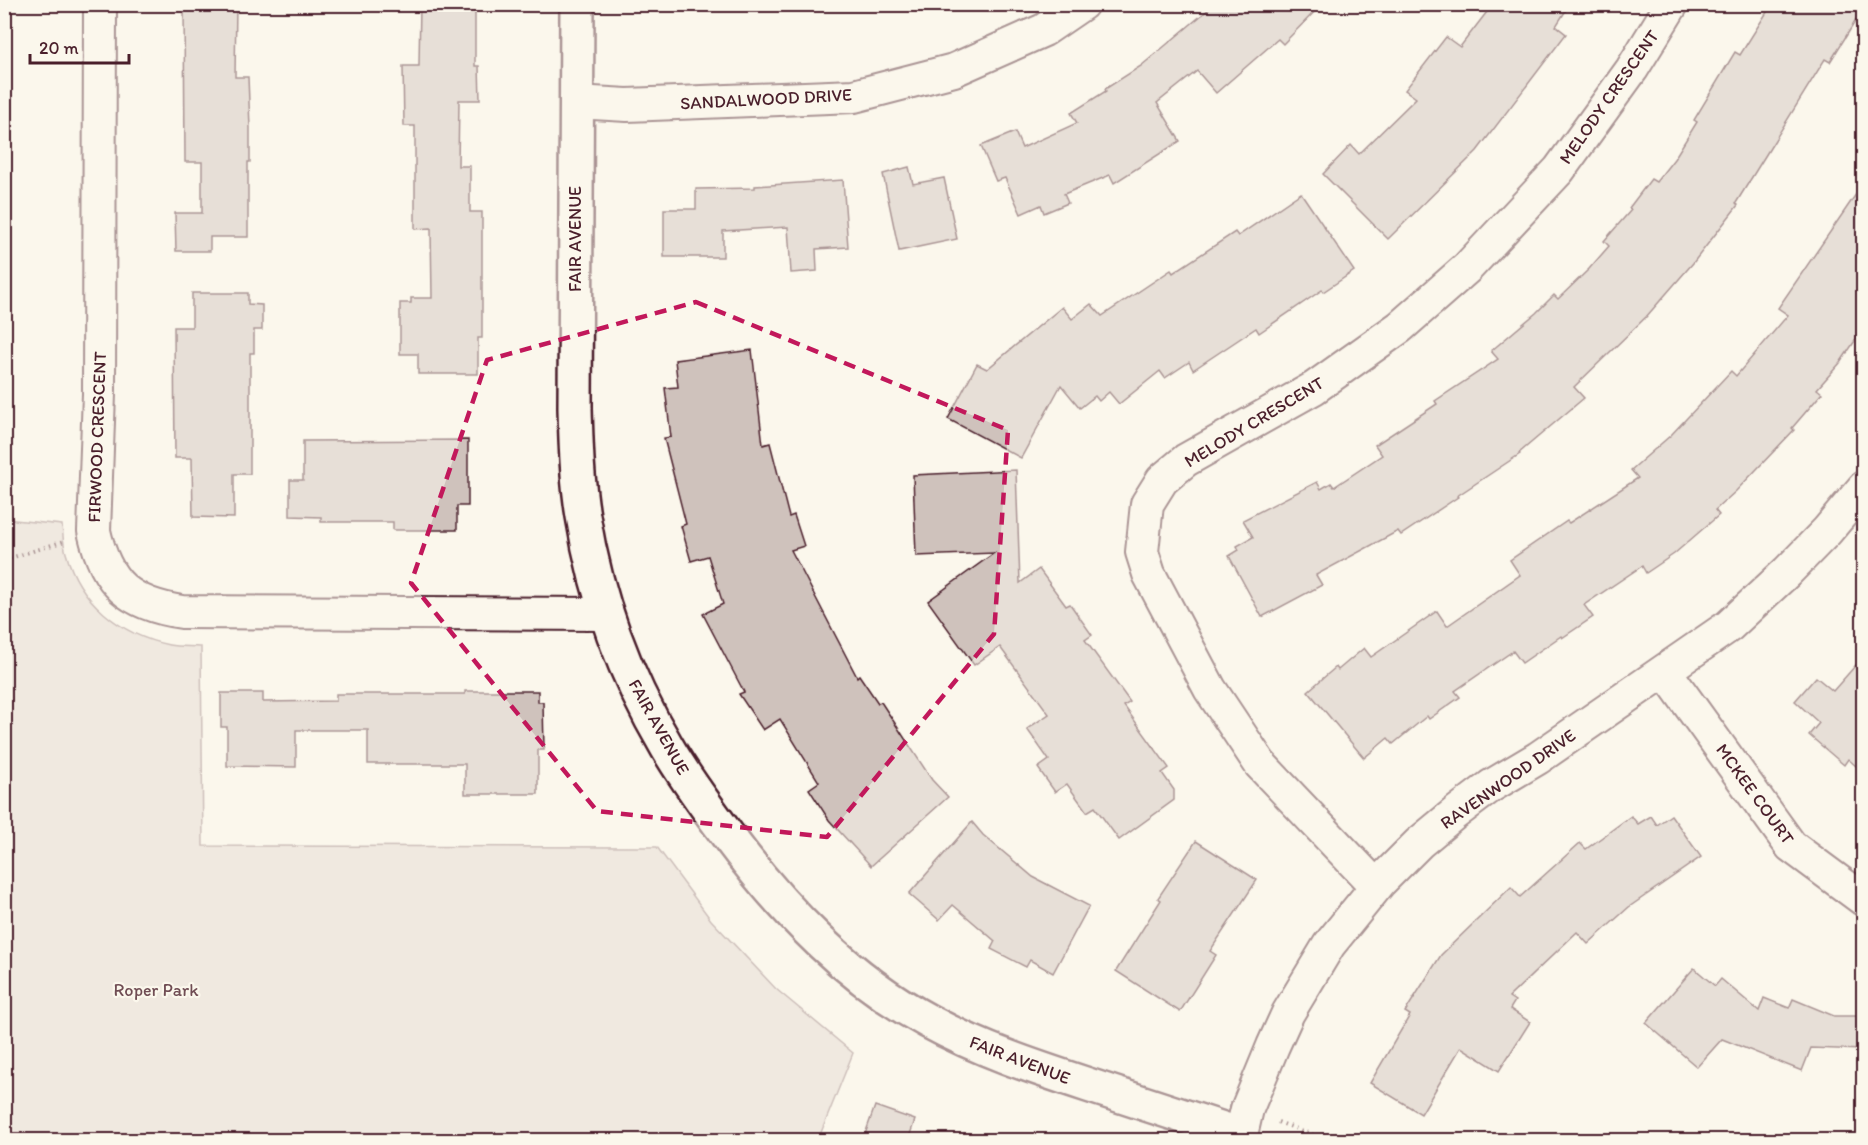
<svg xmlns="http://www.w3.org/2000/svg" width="1868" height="1145" font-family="Itim,sans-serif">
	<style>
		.green { fill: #e2d7d0; stroke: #967b7e; stroke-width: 1.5 }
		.building { fill: #cfc2bc; stroke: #4a1f2b; stroke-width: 1.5 }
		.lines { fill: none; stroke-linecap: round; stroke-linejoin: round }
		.minor-casing { stroke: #4a1f2b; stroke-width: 36 }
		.tertiary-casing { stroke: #4a1f2b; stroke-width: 38 }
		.path { stroke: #4a1f2b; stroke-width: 4; stroke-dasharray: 1.5 4.5; stroke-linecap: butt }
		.minor { stroke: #fbf7ec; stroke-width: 32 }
		.tertiary { stroke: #fbf7ec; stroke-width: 33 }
		.marked { fill: none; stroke: #c2185b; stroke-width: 4.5; stroke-dasharray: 12 8; stroke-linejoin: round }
		.labels { text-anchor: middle; stroke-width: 4.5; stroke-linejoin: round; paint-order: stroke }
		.street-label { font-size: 18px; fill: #4a1f2b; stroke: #fbf7ec }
		.park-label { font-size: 18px; fill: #704d54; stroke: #fbf7ec }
	</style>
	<rect width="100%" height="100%" fill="#fbf7ec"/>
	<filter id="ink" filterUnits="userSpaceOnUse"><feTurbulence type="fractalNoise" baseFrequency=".0167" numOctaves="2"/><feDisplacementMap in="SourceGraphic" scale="12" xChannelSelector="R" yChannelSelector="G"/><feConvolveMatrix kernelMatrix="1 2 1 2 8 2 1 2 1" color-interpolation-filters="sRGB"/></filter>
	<g filter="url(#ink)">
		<path class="green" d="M5 519 62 525C63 534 63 544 66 553 79 601 120 635 169 645 179 647 191 646 201 647L203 846 657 847 711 920 776 989 853 1053 818 1140H5Z"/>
		<g class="building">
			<path d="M184 4H236L235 77H248L250 128V162H248V237H210V251H176L175 213H202V162H185Z"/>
			<path d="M420 4H475V66H479L480 100H459L458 166H470V212H482V338H478V374H418V354H400V303H411V298H432L431 228 415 229V126H404L403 66H419Z"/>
			<path d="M1215 4H1322L1283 44 1278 39 1216 93 1197 71 1157 103 1180 141 1114 183 1110 175 1064 194 1068 203 1044 213 1041 205 1021 214 1005 178 996 181 981 146 1015 132 1022 148 1077 123 1071 113 1106 91 1105 89 1141 66Z"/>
			<path d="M1493 4H1570L1556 26 1566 34 1477 151 1388 239 1323 174 1351 145 1359 154 1416 98 1405 90 1446 37 1460 47Z"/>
			<path d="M1772 4H1863V9L1830 62 1825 59 1736 203 1738 205 1693 263 1646 317 1574 387 1584 398 1519 453 1520 454 1457 496 1458 497 1401 535 1398 531 1316 575 1322 585 1262 617 1229 556 1239 550 1237 546 1253 537 1243 520 1317 482 1321 489 1331 483 1334 487 1382 455 1375 445 1437 404 1435 401 1498 359 1491 351 1536 313 1554 295 1558 299 1589 269 1609 246 1604 241 1631 210 1629 208 1651 179 1656 182 1674 159 1697 122 1694 120 1735 52 1740 55Z"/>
			<path d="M909 167 913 184 944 178 957 239 899 251 883 174Z"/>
			<path d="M843 180 848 247 816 249 817 271 791 273 788 227 723 231V257H664V209H696V189L755 188V186Z"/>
			<path d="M1863 184V329L1840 363 1817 389 1822 393 1792 428 1794 430 1736 491 1715 510 1719 515 1674 554 1646 573 1642 566 1584 605 1593 617 1562 638 1561 636 1522 663 1513 651 1455 691 1460 697 1429 719 1427 716 1393 744 1388 738 1364 758 1308 691 1336 667 1338 670 1364 648 1371 657 1437 611 1447 626 1520 575 1510 560 1567 521 1569 523 1638 478 1631 470 1671 435 1731 371 1736 376 1788 315 1778 308Z"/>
			<path d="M1301 193 1354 271 1323 292 1322 290 1259 333 1256 328 1193 370 1189 362 1165 378 1160 371 1119 404 1109 392 1099 401 1095 396 1080 408 1061 385 1021 458 948 419 977 364 987 369 1062 307 1072 319 1091 304 1102 316 1171 270 1173 273 1235 232 1238 236Z"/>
			<path d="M192 293H248V304L262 305V330H254V353H250V474H234V518L193 517 192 458H175L174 327H192Z"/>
			<path d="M752 350 763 445 770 443 789 517 794 515 804 546 791 550 857 677 859 675 878 703 881 702 932 780 948 797 871 866 829 820 809 789 819 782 780 719 763 730 739 694 744 692 703 614 723 604 708 556 691 561 681 526 686 524 664 438 671 437 665 388 678 387 675 360Z"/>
			<path d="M468 440V506H457V530H393V522H321V517L290 516V480H303V441Z"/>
			<path d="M1016 470 1020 583 1039 569 1066 606 1070 604 1092 635 1085 640 1130 702 1124 706 1169 768 1162 773 1174 790V800L1119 840 1095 807 1087 812 1067 784 1055 792 1038 768 1049 760 1027 729 1049 714 1000 647 974 665 928 601 994 553 916 556 913 475Z"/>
			<path d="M1863 657V772L1848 759 1844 765 1809 735 1819 723 1795 701 1816 677 1833 691Z"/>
			<path d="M465 691H538V702H543L544 750H538V794H465V764H368V730H296V767L227 766V727H221V693H263V702L336 701V694H465Z"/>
			<path d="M1671 815 1701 857 1629 907 1588 944 1577 932 1509 997 1515 1001 1510 1009 1530 1022 1499 1071 1461 1047 1421 1114 1370 1083 1410 1015 1405 1012 1441 955 1511 887 1520 897 1580 843 1586 849 1631 816 1638 824 1651 816 1657 825Z"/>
			<path d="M972 822 983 835 1033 877 1089 906 1053 973 1030 960 1026 967 991 949 995 941 953 905 939 920 909 894Z"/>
			<path d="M1196 841 1257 880 1210 951 1216 955 1180 1012 1116 971 1161 900 1158 898Z"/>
			<path d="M1694 968 1715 986 1721 979 1759 1011 1764 998 1789 1008 1793 999 1834 1016H1863V1050L1811 1048 1802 1071 1722 1039 1697 1067 1646 1023Z"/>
			<path d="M875 1106 915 1120 908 1140H863Z"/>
		</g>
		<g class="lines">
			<defs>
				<g id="minor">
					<path d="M100 4 99 394 94 531C106 584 129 604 182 612L606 614"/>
					<path d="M576 102 627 105 854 96 954 70 1044 30 1082 4"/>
					<path d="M1665 671 1791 846 1864 900"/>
					<path d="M1376 886 1260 764 1210 689 1149 574 1142 552 1147 504 1162 480 1186 460 1314 388 1400 327 1467 268 1559 170 1632 69 1672 4"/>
					<path d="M1241 1135 1247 1109 1273 1046 1288 1013 1329 945 1380 882 1419 843 1454 814 1491 786 1538 758 1729 626 1787 572 1827 531 1864 487"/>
				</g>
				<path id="tertiary" d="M577 4 575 408C576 444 577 480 583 516 596 597 625 676 667 747 686 780 709 810 731 840 785 912 848 978 928 1021 979 1049 1033 1067 1088 1085 1139 1102 1190 1118 1241 1135L1240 1140"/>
			</defs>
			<use href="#minor" class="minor-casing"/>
			<use href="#tertiary" class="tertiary-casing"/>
			<g class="path">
				<path d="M4 560 65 541"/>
				<path d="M1278 1122 1327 1140"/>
			</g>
			<use href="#minor" class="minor"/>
			<use href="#tertiary" class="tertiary"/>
		</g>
	</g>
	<path d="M0 0H1868V1145H0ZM696 302 1008 430 994 634 827 837 597 811 411 583 487 360Z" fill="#fbf7ec" fill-opacity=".55" fill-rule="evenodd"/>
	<path class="marked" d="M696 302 1008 430 994 634 827 837 597 811 411 583 487 360Z"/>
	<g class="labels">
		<g class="street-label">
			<text transform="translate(1609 97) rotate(-55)" y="6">MELODY CRESCENT</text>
			<text transform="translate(766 99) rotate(-3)" y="6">SANDALWOOD DRIVE</text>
			<text transform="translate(575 239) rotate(-90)" y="6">FAIR AVENUE</text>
			<text transform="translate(1254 422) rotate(-31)" y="6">MELODY CRESCENT</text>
			<text transform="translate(97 437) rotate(-88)" y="6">FIRWOOD CRESCENT</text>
			<text transform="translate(659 727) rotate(61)" y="6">FAIR AVENUE</text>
			<text transform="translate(1508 779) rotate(-35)" y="6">RAVENWOOD DRIVE</text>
			<text transform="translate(1755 794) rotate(54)" y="6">MCKEE COURT</text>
			<text transform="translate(1020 1060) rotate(21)" y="6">FAIR AVENUE</text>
		</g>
		<g class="park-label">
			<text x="156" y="996">Roper Park</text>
		</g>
	</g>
	<rect width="1868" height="1145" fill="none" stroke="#fbf7ec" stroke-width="24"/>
	<rect x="12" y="12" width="1844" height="1121" fill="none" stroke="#4a1f2b" stroke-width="2" filter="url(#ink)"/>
	<path d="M30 54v9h99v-9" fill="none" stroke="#4a1f2b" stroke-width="3"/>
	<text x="39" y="54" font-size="18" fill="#4a1f2b" stroke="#fbf7ec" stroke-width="4.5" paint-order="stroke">20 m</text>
</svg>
